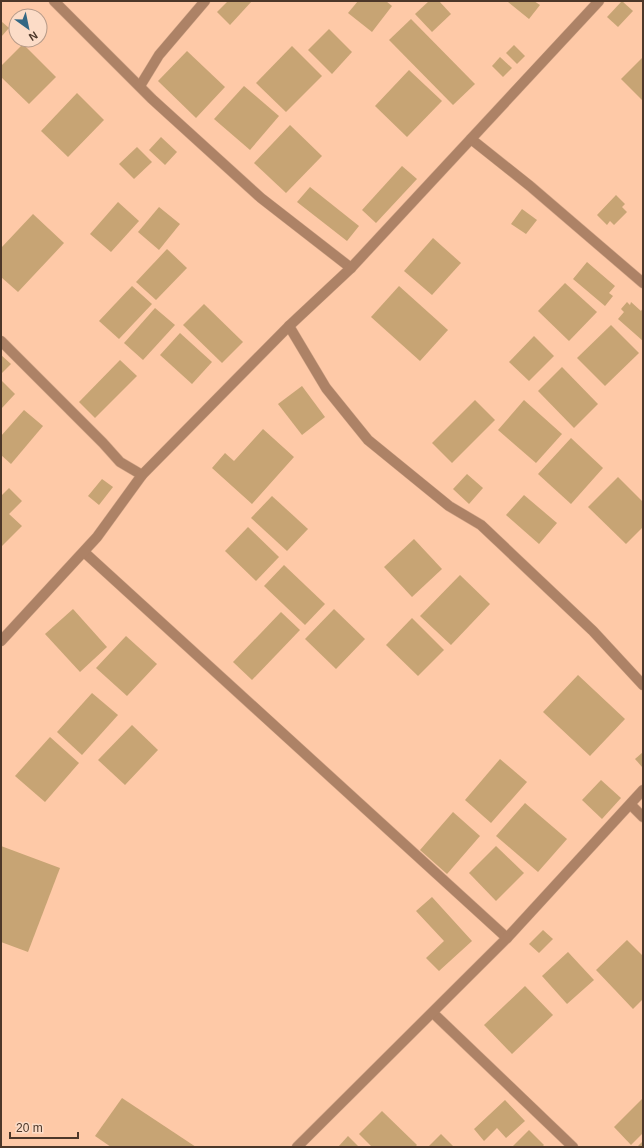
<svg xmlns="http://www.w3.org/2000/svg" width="644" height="1148" font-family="Helvetica,sans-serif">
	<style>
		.building { fill: #c7a474 }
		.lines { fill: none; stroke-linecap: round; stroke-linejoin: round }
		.minor-casing { stroke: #d7a98b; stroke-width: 11 }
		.minor { stroke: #ad8266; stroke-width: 10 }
	</style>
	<rect width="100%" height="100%" fill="#fec9a7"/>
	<g class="building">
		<path d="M228 1H252L230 25 217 12Z"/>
		<path d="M358 1H386L392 6 372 32 348 13Z"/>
		<path d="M429 1H439L451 14 432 32 415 14Z"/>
		<path d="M509 1H534L540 5 529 19 508 2Z"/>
		<path d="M622 1 633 11 618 27 607 17Z"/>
		<path d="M411 19 475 84 453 105 389 40Z"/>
		<path d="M1 21 9 28 1 37Z"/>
		<path d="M329 29 352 52 332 74 308 50Z"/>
		<path d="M23 44 56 77 29 104 1 77V66Z"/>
		<path d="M514 45 525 56 517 64 506 53Z"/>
		<path d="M292 46 322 76 286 112 256 83Z"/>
		<path d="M187 51 225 87 196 118 158 81Z"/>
		<path d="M500 57 512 68 503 77 492 66Z"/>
		<path d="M643 57V101L621 79Z"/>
		<path d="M409 70 442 101 407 137 375 106Z"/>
		<path d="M244 86 279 116 250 150 214 119Z"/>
		<path d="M77 93 104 120 68 157 41 131Z"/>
		<path d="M290 125 322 156 286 193 254 163Z"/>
		<path d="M161 137 177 152 165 165 149 150Z"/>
		<path d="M137 147 152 162 134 179 119 164Z"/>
		<path d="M402 166 417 179 376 223 362 210Z"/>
		<path d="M310 187 359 226 347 241 297 202Z"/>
		<path d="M616 195 625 204 622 207 627 212 614 225 610 221 607 225 597 215Z"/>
		<path d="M118 202 139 221 111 252 90 234Z"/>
		<path d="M159 207 180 224 159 250 138 232Z"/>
		<path d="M522 209 537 220 526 234 511 224Z"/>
		<path d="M33 214 64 243 18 292 1 277V248Z"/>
		<path d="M433 238 461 263 432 295 404 271Z"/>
		<path d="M167 249 187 268 156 300 136 282Z"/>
		<path d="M587 262 615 286 609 293 613 296 605 306 573 279Z"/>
		<path d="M565 283 597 312 569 341 538 311Z"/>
		<path d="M132 286 152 304 119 339 99 321Z"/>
		<path d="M399 286 448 330 420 361 371 317Z"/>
		<path d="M627 302 630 305 631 302 641 311 643 308V341L618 319 624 312 621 309Z"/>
		<path d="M204 304 243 342 222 363 183 325Z"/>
		<path d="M155 308 175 325 143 360 124 343Z"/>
		<path d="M611 325 639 353 605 386 577 358Z"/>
		<path d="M180 333 212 362 192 384 160 355Z"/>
		<path d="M534 336 554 356 529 381 509 362Z"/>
		<path d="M1 355 11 364 1 374Z"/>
		<path d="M120 360 137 376 95 418 79 402Z"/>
		<path d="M562 367 598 404 574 428 538 391Z"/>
		<path d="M1 380 15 394 1 409Z"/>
		<path d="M302 386 325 417 302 435 278 404Z"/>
		<path d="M475 400 495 420 452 463 432 443Z"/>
		<path d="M524 400 562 434 536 463 498 430Z"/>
		<path d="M24 410 43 426 11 464 1 455V436Z"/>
		<path d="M263 429 294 457 252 504 212 468 225 453 234 461Z"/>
		<path d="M571 438 603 468 571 504 538 474Z"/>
		<path d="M467 474 483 488 469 504 453 489Z"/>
		<path d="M618 477 643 502V527L626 544 588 507Z"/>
		<path d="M102 479 113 487 99 505 88 496Z"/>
		<path d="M9 488 22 501 9 514 22 526 1 547V496Z"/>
		<path d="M524 495 557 523 539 544 506 515Z"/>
		<path d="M272 496 308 529 287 551 251 518Z"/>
		<path d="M248 527 279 557 256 581 225 551Z"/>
		<path d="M414 539 442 569 412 597 384 567Z"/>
		<path d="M284 565 325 604 305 625 264 586Z"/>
		<path d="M460 575 490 604 451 645 420 616Z"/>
		<path d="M73 609 107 647 80 672 45 634Z"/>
		<path d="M334 609 365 639 336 669 305 639Z"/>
		<path d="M281 612 300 630 252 680 233 662Z"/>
		<path d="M412 618 444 650 418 676 386 645Z"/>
		<path d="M126 636 157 664 127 696 96 668Z"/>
		<path d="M578 675 625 719 590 756 543 712Z"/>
		<path d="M92 693 118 715 82 755 57 732Z"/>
		<path d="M132 725 158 750 125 785 98 760Z"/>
		<path d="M50 737 79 763 45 802 15 776Z"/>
		<path d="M643 752V768L635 759Z"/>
		<path d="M500 759 527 782 491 823 465 800Z"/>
		<path d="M601 780 621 798 602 819 582 800Z"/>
		<path d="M525 803 567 839 538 872 496 836Z"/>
		<path d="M453 812 480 836 447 874 420 850Z"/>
		<path d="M1 846 60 868 28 952 1 942Z"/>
		<path d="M496 846 524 873 496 901 469 873Z"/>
		<path d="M432 897 472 941 439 971 426 958 444 941 416 911Z"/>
		<path d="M543 930 553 939 539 953 529 944Z"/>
		<path d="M627 940 643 956V999L633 1009 596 970Z"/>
		<path d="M568 952 594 980 567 1004 542 976Z"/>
		<path d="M525 986 553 1015 512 1054 484 1025Z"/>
		<path d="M122 1098 196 1147H111L95 1136Z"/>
		<path d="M643 1098V1133L631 1145 614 1127Z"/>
		<path d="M505 1100 525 1121 506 1138 497 1128 484 1141 474 1129Z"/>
		<path d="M382 1111 417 1145 415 1147H372L359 1134Z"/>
		<path d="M529 1130 544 1145 542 1147H512Z"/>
		<path d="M441 1134 454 1147H428Z"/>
		<path d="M348 1136 359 1147H338Z"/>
		<path d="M643 1141V1147H637Z"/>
	</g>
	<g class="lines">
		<defs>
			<g id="minor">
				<path d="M54 1 152 99 261 198 351 268"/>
				<path d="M140 86 159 55 205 1"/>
				<path d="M471 139 530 186 643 283"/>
				<path d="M289 326 326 388 368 440 449 506 481 525 593 631 643 685"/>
				<path d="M1 341 103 443 120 462 142 475"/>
				<path d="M84 552 507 938"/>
				<path d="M1 641 97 537 142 475 289 326 351 268 599 1"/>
				<path d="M631 805 643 817"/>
				<path d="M433 1013 573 1147"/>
				<path d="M297 1147 507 938 643 790"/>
			</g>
		</defs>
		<use href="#minor" class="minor-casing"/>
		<use href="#minor" class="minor"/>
	</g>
	<rect width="644" height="1148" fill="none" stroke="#4c3729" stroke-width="4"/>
	<g transform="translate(28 28) rotate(147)"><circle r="19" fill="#fcdcc7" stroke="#b69a88"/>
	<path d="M0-3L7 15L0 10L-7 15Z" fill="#346884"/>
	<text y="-6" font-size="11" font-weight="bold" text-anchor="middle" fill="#4c3729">N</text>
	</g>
	<path d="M10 1132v6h68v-6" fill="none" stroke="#4c3729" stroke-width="2"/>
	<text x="16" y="1132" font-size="12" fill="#4c3729" stroke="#fcdcc7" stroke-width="3" paint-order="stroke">20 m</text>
</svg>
